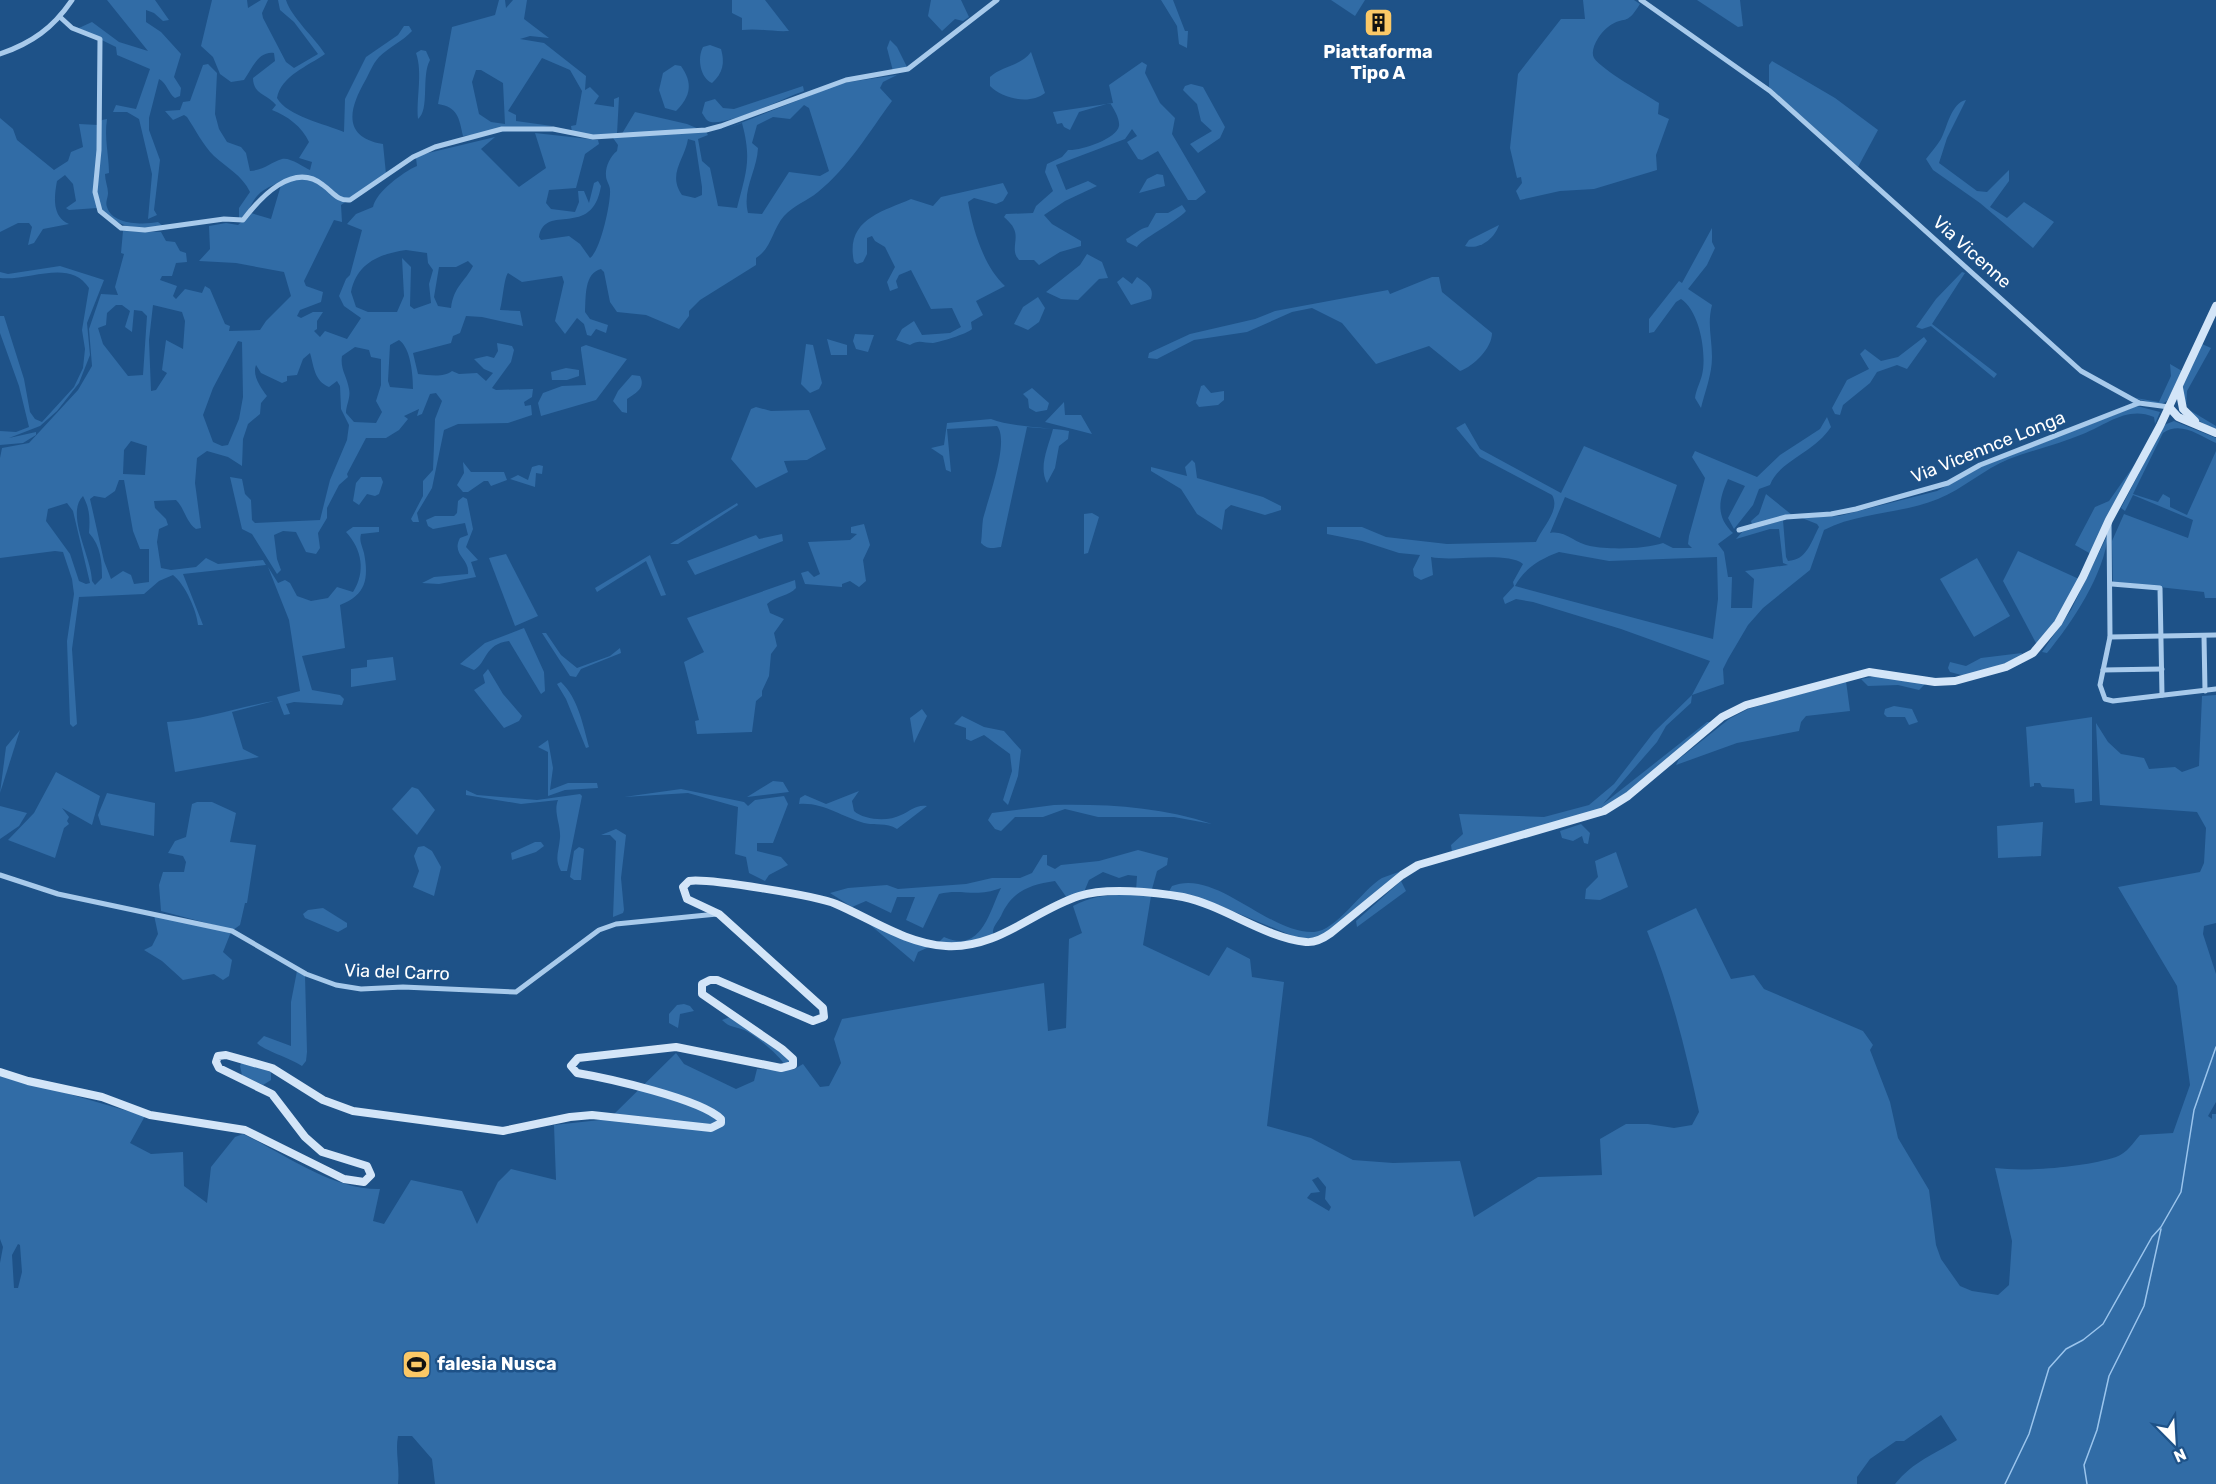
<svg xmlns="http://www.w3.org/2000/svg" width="2216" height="1484" font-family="Rubik,sans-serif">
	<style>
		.green { fill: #316ca6; fill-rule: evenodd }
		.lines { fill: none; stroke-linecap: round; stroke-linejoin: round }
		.stream { stroke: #9bc5ed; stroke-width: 1.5 }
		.minor { stroke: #a8caeb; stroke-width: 5 }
		.secondary { stroke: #d3e5f8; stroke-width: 8 }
		.labels { text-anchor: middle; stroke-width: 5; stroke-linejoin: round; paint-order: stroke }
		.poi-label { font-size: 18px; font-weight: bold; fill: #fff; stroke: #1e5288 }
		.street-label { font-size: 18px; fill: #fff; stroke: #1e5288 }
	</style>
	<rect width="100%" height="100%" fill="#1e5288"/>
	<g class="green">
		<path d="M107 0H155L169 20 163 21 154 13 146 10V22L161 32 181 54 174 77 181 88 180 96 175 98C168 93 167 83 159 79L149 118V130L160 160 154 210 157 215 148 219 152 174 139 119 127 112H113L116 105 136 109 150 69 117 55 116 47 73 26 79 28 92 22 119 42 148 51Z"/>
		<path d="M212 0H247L248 8 261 0H268L262 13 263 18 286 62 294 68 318 54 294 22 280 10 278 0H286C291 17 315 38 325 54 308 66 281 76 277 98 287 116 325 124 344 132L345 99 366 57 398 35 404 26H409L412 31C403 41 389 47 379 57 372 65 370 72 365 81 349 109 342 137 383 144L386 174 341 205 342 222 334 220 304 281 306 286 323 292 321 302 300 310 297 316 301 318 313 312H323L317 321V329L314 331 320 337 325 331 347 339 361 318 344 306 339 296 346 279 350 275 362 230 347 224 356 214 373 207C376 192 403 172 417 166L416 158 424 154 495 137 481 149 519 187 546 168 535 133 598 140 599 144 585 154 576 188 549 190 546 203 551 209 575 212 579 202 578 191H584L589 203 594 183 598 181 601 186C592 240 545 202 539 237L541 240 569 236 580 244 590 258C600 252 611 203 610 190 610 185 606 181 606 176 605 168 610 156 617 151L618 145 613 138 620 137 635 112 687 124 706 132 708 135 698 139 702 161 710 168 718 206 737 208C746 173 752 160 742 123L728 128 842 83 897 75 883 82 880 88 892 101C869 132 848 168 818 192 807 201 794 205 784 216 772 230 772 248 756 258V265L700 300 689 311V316L679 329 646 315 617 312 610 302 604 272 601 269C584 273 586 297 585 312L590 319 608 325 606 333 596 329 591 336 587 335 584 324 577 318 565 334 555 321 564 282 562 276 522 282 508 273C504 278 503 299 500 310L520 311 523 326 482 317 466 316 460 333 453 336 451 343 413 353 418 374C429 375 443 378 452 371L459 374 477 373 486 381 493 373 484 369 474 359 487 356 494 358 498 351 497 343 512 346 514 350 511 362 492 388 496 390 533 389 532 397 524 402 525 406 531 405 532 415 508 423 458 424 444 430 432 488 417 513 419 522H413L411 519 423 496V481L433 470 435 419 442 401 436 393 430 394 422 414 417 416 419 409 404 416 408 419 399 430 386 438H366L347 474 348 477 339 485 327 508V518L318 533 320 548 316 554 306 552 296 532 283 531 274 535 277 559 281 570 277 574 252 534 242 529 230 477 242 479 245 494 251 500 252 520 255 523 320 520 330 480 347 440 349 425 341 409 340 386 337 381 329 387C314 381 314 366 310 353L303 359 297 375 287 376V381L282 383 261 373 256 365C252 376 261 388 267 396L261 403 260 414 248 424 243 439 242 466 228 457 207 451 197 458 195 483 201 528 196 529C186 522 185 509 176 500L154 501 155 508 166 519 168 525 159 529 157 542 161 568 171 570 196 567 206 558 218 564 263 560 266 565 183 574 203 625H198C197 611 185 584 173 575L159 581 144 594 79 597 72 649 77 724 73 727 70 724 67 641 74 594 72 579 63 552 55 551 0 558V458L2 448 29 443 78 390 92 366 89 329 101 294 118 295 115 287 124 254 121 253 123 231 161 232 166 241 175 242 180 251 186 253 187 262 176 263 172 276H162L160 280 177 286 173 296 176 299 185 289 202 293 205 286 210 289 225 324 230 326 229 331 260 330 266 321 291 296 284 272 236 263 199 261 210 249 209 226 226 223 238 225 251 213 271 219 281 185 292 178C279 183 266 186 257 196 251 203 248 215 239 219V208L250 192C242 175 227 168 214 156 203 145 195 129 187 117L184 115 173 120 165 111 180 110 183 102 190 101 203 65 208 64 217 73 215 114 219 129 227 142 241 147 246 153 250 171C265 170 271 162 282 159 290 157 303 167 310 170L312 162 299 158 309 142C302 127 288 116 272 110L276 105C268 94 253 95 253 78L275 61 274 53C258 51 252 69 244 80L231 82 220 74 213 57 201 46ZM804 105 809 108 829 171 820 176 789 172 762 214 748 213C742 189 757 171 758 148L752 143 757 125 773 117 790 119ZM688 139 695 141 702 187V195L695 198 682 195C667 174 685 159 688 139ZM406 250 427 253 428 263 433 270 429 284 431 303 414 309 410 306 411 267 402 258 404 296 397 312H368L356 307 351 292C357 263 379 254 406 250ZM468 261 473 266C464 283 454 286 451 308L438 306 434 297 439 267H456ZM116 305H122L130 311 125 327 132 332 134 310 142 311 147 316 143 375 128 376 103 344 98 328 106 325 107 313ZM153 305 182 312 185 321 183 349 166 340 162 370 167 373 156 390 151 391 149 340ZM399 340C411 348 413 376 413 389L390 387 388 381 390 345ZM238 341 242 342 243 397 239 419 228 445 222 446 213 442 203 415 213 388ZM355 347 369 350 371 357 381 359V385L376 401 382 412 376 423 354 422 346 413C346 405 351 398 349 389 347 376 340 370 342 356ZM131 441 147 446 145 475 123 474 124 450ZM119 480H124L133 531 140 549H149V582L134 584 131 575 123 571 111 579 104 561 90 499 94 496 105 498 115 491ZM83 496C90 509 90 519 89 533 101 546 102 562 102 578L95 585 92 581C92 558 65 514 83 496ZM67 503 73 511 90 583 86 584 79 581 70 554 46 521 48 509Z"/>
		<path d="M499 0H505L506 8 513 0H527L524 19 549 38 530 36 520 39 544 43 586 76 585 90 590 87 599 96 594 104 614 107V99L619 97 617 134 594 135 572 132 571 126 576 125 582 91 570 70 542 58 508 111 516 115V121L552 126 463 136C459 118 458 107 438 104L452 27 495 15ZM476 70H481L503 83 505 124 491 122 479 114 472 82Z"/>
		<path d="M732 0H765L789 31C772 32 759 28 742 30V18L732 13Z"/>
		<path d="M931 0H961L969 17 963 21 955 19 942 31 928 16Z"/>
		<path d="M1161 0H1173L1185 31H1188L1187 48 1179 44 1177 26Z"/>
		<path d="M1331 0H1365L1355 16Z"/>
		<path d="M1583 0H1634L1640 4C1625 28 1626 14 1608 27 1601 32 1589 49 1594 58 1602 70 1645 94 1659 103L1658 114 1669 119 1656 155 1657 170 1594 189 1560 191 1520 200 1516 191 1522 183 1521 177 1517 178 1510 148 1518 74 1561 19H1585Z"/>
		<path d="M1697 0H1740L1743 26 1738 27Z"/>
		<path d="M890 40 897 47 907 67 893 71 887 48Z"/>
		<path d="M710 45 721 49C725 63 723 73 712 83 700 78 697 58 703 47Z"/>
		<path d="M421 50 426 51 430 60C421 76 430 110 418 119 416 98 423 73 416 53Z"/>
		<path d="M1031 52 1045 93C1030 105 1003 99 990 86V77C1002 66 1021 66 1031 52Z"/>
		<path d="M1772 61 1835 98 1878 130 1858 167 1769 87V65Z"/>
		<path d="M1142 62 1147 65 1145 73 1160 103 1175 118 1172 134 1206 192 1196 200H1188L1158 151 1142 160 1138 159 1127 142 1137 136 1132 129 1125 139 1056 165 1066 190 1088 181 1097 186 1065 201 1044 215 1052 224 1081 241V246L1060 252 1039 265 1034 260H1019C1010 250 1019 240 1014 229 1012 224 1008 221 1004 217L1006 214 1033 213 1036 206 1053 191 1045 172 1047 164 1062 157 1068 150C1080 151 1117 139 1119 126 1120 119 1114 109 1110 103L1079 112 1070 130 1064 127 1062 123 1057 124 1053 112 1113 103 1109 85Z"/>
		<path d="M675 65 681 66C693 83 691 96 676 111L665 108 659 90 663 73Z"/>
		<path d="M1191 84 1203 87 1225 127 1220 138 1198 153 1190 144 1212 131 1201 121 1197 104 1183 90 1185 86Z"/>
		<path d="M803 86 804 91C784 98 730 125 711 122 706 121 705 117 702 113L705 102 715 99 723 108 734 109Z"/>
		<path d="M1966 100 1947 138 1939 163 1977 191 1987 192 2009 170V181L1990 207 2007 218 2024 202 2054 222 2033 248 1980 203 1933 170 1926 159C1931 152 1937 146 1941 139 1947 128 1951 103 1966 100Z"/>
		<path d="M0 118 13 129 17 140 54 170 68 161 71 152 83 147 79 124 98 125 102 120 107 119C104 138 109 155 109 173L105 174C105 181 108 187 108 193 108 198 105 202 107 207 112 225 144 225 158 222L163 226C132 231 121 227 97 208L69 210 66 208 76 201 73 184 65 175 57 181C54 197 52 217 69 224L43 229 34 243 28 245 32 227 29 223H18L0 232Z"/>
		<path d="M1157 174 1163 175 1165 186 1139 193 1147 179Z"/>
		<path d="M1003 183 1008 193 1003 201 996 204 974 198 968 202C973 230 984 267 1005 286L976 301 983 315 971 322 972 329C967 334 940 342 933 343 923 343 919 339 910 345L896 340 902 329 914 321 922 335 950 333 961 327 952 308 931 309 911 270 899 275 896 281 898 288 890 291 887 282 895 267 885 247 875 241 872 236 867 238V254L863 262 857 264 854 262C845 220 881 212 911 199L933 206 941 197Z"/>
		<path d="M1182 205 1186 211C1176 222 1140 240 1137 247L1127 242 1126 239C1134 235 1140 228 1148 227L1156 213H1168Z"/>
		<path d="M1499 225C1494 239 1480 250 1465 246L1469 240Z"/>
		<path d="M1712 228V242L1715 248 1707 265 1688 289 1712 305C1707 324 1712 338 1712 357 1712 375 1705 391 1701 408L1695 398C1696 390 1700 383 1702 375 1707 355 1700 311 1681 299L1676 302 1654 332 1649 333V319L1679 281 1682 283Z"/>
		<path d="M1087 254 1102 262 1108 278 1099 279 1078 300 1061 299 1046 292 1080 265Z"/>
		<path d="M60 266 104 280 87 323 90 355 79 383 57 411 40 426 9 438 36 432V435L23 443 0 445V431L16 432 29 427 19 386 0 333V316H4L24 379 30 412 35 419 42 422 74 387 83 368 85 349 82 330 89 288C70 258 30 281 0 278V272L8 274Z"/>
		<path d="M1962 272 1965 273 1932 324 1997 374 1994 378 1931 326 1922 329 1916 327 1936 299Z"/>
		<path d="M1123 277 1132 284 1137 277C1146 283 1155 288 1151 299L1131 305 1117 282Z"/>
		<path d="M1432 277H1439L1442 292 1492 333C1492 348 1474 366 1460 371L1429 346 1376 364 1342 323 1312 308 1292 312 1247 332 1194 340 1157 359 1148 358 1149 353 1190 334 1255 319 1275 311 1388 290 1390 294Z"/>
		<path d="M1038 297 1045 308 1039 322 1028 330 1014 324 1023 307Z"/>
		<path d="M855 334 874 335 868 352 856 349 853 341Z"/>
		<path d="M1924 337 1927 341 1907 369 1897 365 1877 372 1870 383 1843 405 1840 415 1835 414 1832 408 1847 380 1869 369 1860 354 1865 349 1881 361 1898 357Z"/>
		<path d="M827 339 847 345V355H831Z"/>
		<path d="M806 344 813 345 822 383 819 389 810 393 801 384Z"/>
		<path d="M2202 344 2211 348 2187 391 2186 408 2216 426V431C2165 403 2180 389 2202 344Z"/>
		<path d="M586 345 627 359 596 400 541 416 538 403 543 393 562 386 586 385 581 350V347Z"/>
		<path d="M2170 364 2182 371 2167 401 2160 405 2130 397 2159 402 2171 376Z"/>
		<path d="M566 368 579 370V376L567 380H552L551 372Z"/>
		<path d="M632 375 640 376C646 388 636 393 627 399V413L622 412 613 401 618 391Z"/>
		<path d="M1204 385 1211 393 1224 391V400L1218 405 1199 407 1196 403 1201 386Z"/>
		<path d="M1032 388 1049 403 1047 410 1036 412 1029 408 1028 399 1023 394Z"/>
		<path d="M1064 402 1065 415H1081L1092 434 1045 422Z"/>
		<path d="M2137 406 2160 412 2155 424 2154 417C2127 406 2108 424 2083 434 2059 444 2033 450 2009 459 1984 469 1963 489 1938 499 1901 514 1859 512 1824 530L1810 570 1763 608 1748 625 1728 659 1723 669 1724 684 1692 695 1691 703 1666 726 1657 742 1603 804 1707 722H1712L1613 805 1452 852 1451 845 1463 834 1459 814 1544 817 1589 805 1614 784 1654 732 1692 695 1710 661 1621 629 1533 602 1516 599 1505 604 1503 598 1514 586 1513 582 1523 564C1507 551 1453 562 1431 557L1433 575 1421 580 1414 576 1413 569 1420 555 1399 553 1362 541 1327 534V527H1362L1386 537 1447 544 1536 542C1542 527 1561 510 1552 495L1480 457 1456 428 1465 423 1480 449 1561 493 1584 446 1677 485 1660 538 1565 497 1550 533C1565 530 1576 544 1590 546 1609 550 1646 549 1663 543L1673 548H1692L1688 544 1689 536 1705 478 1692 457 1695 451 1757 477 1780 455 1820 429 1827 417 1831 427C1814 453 1780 460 1770 485L1759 489 1753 505 1734 529 1728 518 1745 486 1728 479C1719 499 1715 516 1733 533L1718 544 1724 552 1728 577H1732L1731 608H1752L1754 579 1745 571 1788 565 1783 563 1779 529H1770L1736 539 1742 532 1783 520 1786 557 1788 561C1807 560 1811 542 1819 527L1817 524 1802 518 1839 516 1937 491 1983 466ZM1559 552 1609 561 1717 557 1718 599 1713 639 1515 586C1525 568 1540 559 1559 552Z"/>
		<path d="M756 407 771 411 809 410 826 449 807 460 784 461 788 472 756 488 731 459 751 409Z"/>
		<path d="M991 419C1010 427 1046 427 1069 431L1068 439 1059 446 1055 468 1047 483C1038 467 1049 445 1053 429L1027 427 1001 547C992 548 988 550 981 543 982 535 982 526 983 519 988 499 1010 441 997 426L947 429 951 472 946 470 943 456 931 448 944 445 947 423Z"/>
		<path d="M2174 421 2216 438V443C2198 435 2181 421 2163 433L2133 494 2158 502 2163 494 2170 498V507L2187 515 2216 451V598H2205L2204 592 2113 582 2112 541 2124 514 2188 538 2193 520 2133 495 2125 511 2121 508 2164 425Z"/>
		<path d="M1192 460 1195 463 1197 478 1263 497 1281 506V510L1265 515 1231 505 1225 510 1222 530 1197 514 1181 489 1151 471V467L1187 476 1185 467Z"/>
		<path d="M463 462 471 472H504L507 480 491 486 488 481H484L468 492H463L457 485 464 473Z"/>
		<path d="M2135 464 2091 554 2075 545 2095 507 2109 501Z"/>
		<path d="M539 465 543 466 542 474 536 473 535 487 510 479 518 475 528 480 532 467Z"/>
		<path d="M361 477H381L383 482 379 494 375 496 367 494 359 505 353 501 356 483Z"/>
		<path d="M1766 494 1792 515 1752 525 1751 521 1759 514Z"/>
		<path d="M463 497 467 499 473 529 466 547 478 560 471 562 476 577 439 584 422 583 434 577 468 574C470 558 451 555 460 538L468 535 465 523 433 529 428 526 426 520 435 516H454L457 513 458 501Z"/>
		<path d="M737 503 738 505 678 544H670Z"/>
		<path d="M1092 513 1099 517 1088 553 1084 554V514Z"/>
		<path d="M864 524 870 545 863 560 866 581 859 587 850 581 842 584V587L805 584 801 573 808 571 814 577 820 574 808 542 850 540 857 534 851 533V527Z"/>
		<path d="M353 527H379V532L361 534C359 541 362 545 364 553 369 579 366 595 340 605L345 648 302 656 312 690 340 695 344 699 342 705 294 702 286 704 290 714 284 715 277 697 300 691 289 620 268 567 278 583 285 580 290 583 297 596 311 601 328 598 337 587 353 592C366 572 362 549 346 532Z"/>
		<path d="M782 534 783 541 695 575 687 561 756 535 759 539Z"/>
		<path d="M2108 534C2105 573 2072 623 2047 653L2042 652 2071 610Z"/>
		<path d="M2018 551 2079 579 2054 626 2037 645 2003 581Z"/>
		<path d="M506 554 538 616 515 626 489 558Z"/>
		<path d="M650 555 666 595 661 596 646 561 597 592 595 588Z"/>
		<path d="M1977 558 2010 616 1974 637 1940 579Z"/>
		<path d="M795 580 796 588C789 596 776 596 767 604L770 613 784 619 774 633 777 646 771 654 769 676 762 691V696L756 701 752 732 697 734 695 721 699 720 684 662 704 652 687 618Z"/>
		<path d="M524 628 544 672 545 691 541 694 509 641C484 644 487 663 474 670L460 664 485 643Z"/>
		<path d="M542 633H546L561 655 577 668 610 656 620 648 621 653 581 669 576 677 570 676Z"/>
		<path d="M2022 653 2019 659 1965 676 1950 672 1948 668 1950 662 1966 666 1981 658Z"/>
		<path d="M393 657 396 680 351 687V669L367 667V660Z"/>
		<path d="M488 669 503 694 522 716 519 721 504 728 474 690 485 683 483 675Z"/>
		<path d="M1878 676 1926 683 1919 690 1898 685 1868 686 1861 679Z"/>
		<path d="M1846 681 1850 711 1806 716 1801 722 1799 731 1737 743 1676 765 1679 759 1729 719 1748 709Z"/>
		<path d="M561 682C578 698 583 725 589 747L586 748 566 699 557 684Z"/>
		<path d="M2216 695V923L2204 926 2203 934 2216 974V1102L2208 1116 2212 1119V1114H2216V1484H1895C1914 1461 1933 1455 1957 1440L1941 1415 1904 1441H1896L1870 1459 1857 1477V1484H435L432 1459 412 1436H398C395 1452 400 1467 398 1484H0V1263L3 1247 0 1239V1074L145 1116 130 1143 151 1154 183 1152 184 1186 207 1203 211 1167 235 1137 243 1134C285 1154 332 1190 380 1189L373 1221 384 1224 411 1180 462 1191 477 1224 498 1182 511 1169 556 1180 554 1125 609 1119 676 1053 684 1064 736 1089 754 1081 757 1069 793 1070 803 1064 820 1087 829 1086 841 1063 834 1039 842 1019 1044 983 1048 1031 1066 1028 1069 939 1082 933 1073 906C1099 892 1123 895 1151 896L1143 945 1209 976 1227 947 1250 959 1252 977 1284 982 1267 1126 1311 1138 1353 1160 1393 1163 1460 1161 1474 1217 1538 1177 1602 1175 1600 1139 1626 1124H1648L1674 1128 1692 1125 1699 1112C1686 1051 1671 990 1647 931L1696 908 1731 979 1754 975 1764 989 1863 1031 1873 1045 1870 1050 1890 1102 1898 1138 1929 1190 1936 1245 1941 1259 1960 1286 1972 1291 1998 1295 2009 1285 2012 1241 1995 1168C2028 1172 2085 1167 2116 1157 2127 1153 2133 1143 2140 1135L2173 1133 2190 1085 2177 986 2118 887 2200 872 2204 863 2206 828 2197 812 2100 805 2096 723 2108 742 2121 754 2144 758 2149 769 2175 767 2182 772 2199 766 2202 696ZM1318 1177 1326 1187 1325 1199 1331 1207 1329 1211 1307 1198 1311 1193 1320 1192 1312 1180ZM18 1244 20 1245 22 1272 18 1288H14L12 1255Z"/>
		<path d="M274 701 232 712 243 749 259 757 175 772 167 722C204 720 237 707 274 701Z"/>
		<path d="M1894 706 1912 709 1918 722 1909 725 1905 717H1887L1884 714 1885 709Z"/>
		<path d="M922 709 927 716 914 743 910 718Z"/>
		<path d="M962 716 984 727 1004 731 1021 750 1018 776 1008 805 1003 800 1012 771 1010 754 984 735 971 741 966 739V728L954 724Z"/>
		<path d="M2092 717V801L2075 803 2074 789 2042 787 2040 783H2034V786L2030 787 2026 727Z"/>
		<path d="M20 730 0 793 6 747Z"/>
		<path d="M548 740 553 768 550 790 568 783H597L598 788 565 790 548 796V752L538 747Z"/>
		<path d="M56 772 100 796 92 825 62 808 69 817 67 821 69 824 64 828 55 858 8 840 34 813Z"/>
		<path d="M773 781 783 782 789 792 747 797Z"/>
		<path d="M412 787 418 789 435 810 417 835 392 809Z"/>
		<path d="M681 789 744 802 748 806 755 800 784 796 788 804 773 843H757V851L781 857 788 865 769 875 765 881 749 873 746 857 735 854 738 807 688 793 624 797Z"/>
		<path d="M466 790 477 795 537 800 580 794 582 796 567 871H561C554 859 559 851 560 838 561 825 553 812 558 800L521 804 466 795Z"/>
		<path d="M859 791 852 801 854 811C864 820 888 822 901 815 910 811 917 804 927 806L897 829C886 822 875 826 864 823 842 817 823 802 799 804L800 798 805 795 826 804Z"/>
		<path d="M107 793 155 803 154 836 101 825 98 815Z"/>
		<path d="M197 802H212L236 813 230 842 256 845 247 903H245L240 925 233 930 161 911 159 885 163 872H184L186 862 183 856 168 853 175 841 186 837 192 804Z"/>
		<path d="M1054 805C1108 804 1161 807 1212 824L1174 817H1098L1065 809 1043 817H1015L1001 831 995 829 988 820 992 813Z"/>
		<path d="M0 806 27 813 19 826 0 839Z"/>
		<path d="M2043 822 2041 856 1998 858 1997 826Z"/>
		<path d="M1581 824 1590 833 1588 844 1584 843 1582 836 1573 841 1562 838 1560 831Z"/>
		<path d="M616 829 626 835 621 878 624 910 623 913 613 917 616 841 610 835H601Z"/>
		<path d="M535 842H541L544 846 536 852 512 860 511 853Z"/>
		<path d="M424 846 432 851 441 867 434 896 413 887 419 871 414 856 418 847Z"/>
		<path d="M579 847 584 849 581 880H574L570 877 574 851Z"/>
		<path d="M1138 850 1168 858 1167 865 1157 871 1152 889 1136 891 1137 876 1128 875 1119 878 1103 872 1089 880 1084 892 1067 898 1055 881C1029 885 1012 891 1001 916 996 925 992 926 993 937L951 944 939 942 944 937C982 955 990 909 1001 888 975 898 962 888 939 894L923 928 906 920 915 897H897L891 913 866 901 852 907 830 893 848 888 887 885 898 889 966 884 992 878H1020L1032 873 1043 855H1047V865L1055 869 1061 865 1099 861Z"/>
		<path d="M1616 852 1628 887 1600 900 1585 899 1586 889 1598 877 1595 861Z"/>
		<path d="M1404 870 1336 927 1314 940 1300 939 1218 905 1168 893 1172 886C1216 868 1268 934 1314 932 1336 931 1362 890 1382 878 1389 875 1397 873 1404 870Z"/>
		<path d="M1401 881 1406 891 1357 927 1356 921Z"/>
		<path d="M323 908 347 923V927L338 932 305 918 303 914 308 910Z"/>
		<path d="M154 915 231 932 223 952 232 960 229 976 223 980 214 974 183 980 162 961 144 950 152 946 158 934Z"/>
		<path d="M862 918 931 946 918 952 914 962Z"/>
		<path d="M297 971 305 975 307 1052 306 1061 302 1066C290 1058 263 1050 257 1043L264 1036 291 1046V1002Z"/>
		<path d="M684 1004 690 1006 694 1011 680 1014 678 1028 669 1023V1014L677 1005Z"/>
		<path d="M730 1017 790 1059 791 1062 785 1066C782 1057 754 1034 744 1030 735 1026 730 1028 722 1020Z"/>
		<path d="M242 1062 271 1072V1080L263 1085 242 1075 240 1066Z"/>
	</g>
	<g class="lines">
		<g class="stream">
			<path d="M2005 1484 2029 1434 2049 1368 2066 1349 2083 1340 2103 1324 2152 1237 2161 1227 2181 1192 2194 1110 2216 1047"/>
			<path d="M2087 1484 2084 1465 2097 1430 2109 1376 2144 1306 2161 1229"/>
		</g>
		<g class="minor">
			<path d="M1641 0 1770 91 2081 371 2139 403 2169 407"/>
			<path d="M60 17 72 28 100 39 99 150 95 192 100 211 121 228 145 230 224 219 243 220C260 198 293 161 323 185 333 192 337 201 350 200L413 157 435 147 502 129H553L593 137 706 130 721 126 846 80 908 69 997 0"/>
			<path d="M0 54C32 43 53 28 72 0"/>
			<path d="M2109 522 2110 637 2100 685 2105 699 2113 701 2216 689"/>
			<path d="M1739 530 1786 517 1831 514 1856 509 1948 483 1980 465 2139 403"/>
			<path d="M2112 584 2160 588 2162 695"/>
			<path d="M2204 636 2205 691"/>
			<path d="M2110 637 2216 635"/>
			<path d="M2103 670 2162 669"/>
			<path d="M0 875 58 894 232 931 306 974 336 985 361 989 403 987 516 992 599 930 616 924 717 914"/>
		</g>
		<g class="secondary">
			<path d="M2179 388 2183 409 2195 421"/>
			<path d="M2169 407 2178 417 2216 433"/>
			<path d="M0 1072 28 1081 102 1097 150 1115 245 1130 344 1179 364 1182 371 1175 367 1166 322 1152 305 1137 272 1094 219 1068 216 1062 218 1056 226 1055 272 1068 323 1100 353 1111 503 1131 570 1117 592 1115 711 1128 721 1123V1119C701 1099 607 1078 577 1073L571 1066 578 1058 676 1047 781 1068 793 1065V1059L782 1049 702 994V984L710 980H717L813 1021 824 1017 823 1008 719 914 687 899 683 887 689 881C707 878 818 896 836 904 871 919 907 944 946 946 998 949 1033 911 1079 896 1106 887 1155 892 1183 897 1225 906 1263 937 1306 942 1315 943 1324 938 1331 933L1402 875 1418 865 1604 811 1628 796 1722 717 1746 705 1869 672 1935 682 1955 681 2006 667 2033 653 2058 623 2083 577 2109 520 2160 426 2216 306"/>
		</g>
	</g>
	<defs>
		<symbol id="building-square" viewBox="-11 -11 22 22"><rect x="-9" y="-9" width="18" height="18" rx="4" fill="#fbc866" stroke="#1e5288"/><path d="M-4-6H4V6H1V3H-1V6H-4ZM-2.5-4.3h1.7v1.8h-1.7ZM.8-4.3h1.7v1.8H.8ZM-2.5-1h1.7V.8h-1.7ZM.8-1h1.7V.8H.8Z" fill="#111"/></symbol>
		<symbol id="stadium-square" viewBox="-11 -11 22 22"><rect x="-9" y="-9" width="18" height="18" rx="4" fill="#fbc866" stroke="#1e5288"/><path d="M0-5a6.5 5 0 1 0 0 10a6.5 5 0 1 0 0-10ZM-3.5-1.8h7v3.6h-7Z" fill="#111"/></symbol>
	</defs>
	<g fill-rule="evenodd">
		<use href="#building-square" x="1362" y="6" width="33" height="33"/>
		<use href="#stadium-square" x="400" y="1348" width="33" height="33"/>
	</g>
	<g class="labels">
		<g class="poi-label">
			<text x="1378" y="58">Piattaforma<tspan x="1378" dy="21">Tipo A</tspan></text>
			<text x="437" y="1370" text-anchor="start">falesia Nusca</text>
		</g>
		<g class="street-label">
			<text transform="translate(1972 252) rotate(42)" y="6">Via Vicenne</text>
			<text transform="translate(1988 447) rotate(-22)" y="6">Via Vicennce Longa</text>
			<text transform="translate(397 972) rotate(2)" y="6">Via del Carro</text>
		</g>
	</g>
	<g transform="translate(2174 1442) rotate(156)" stroke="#1e5288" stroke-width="4.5" paint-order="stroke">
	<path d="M0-4.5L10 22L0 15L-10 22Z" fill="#ffffff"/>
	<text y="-9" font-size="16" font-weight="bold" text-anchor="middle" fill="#ffffff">N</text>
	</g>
</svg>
